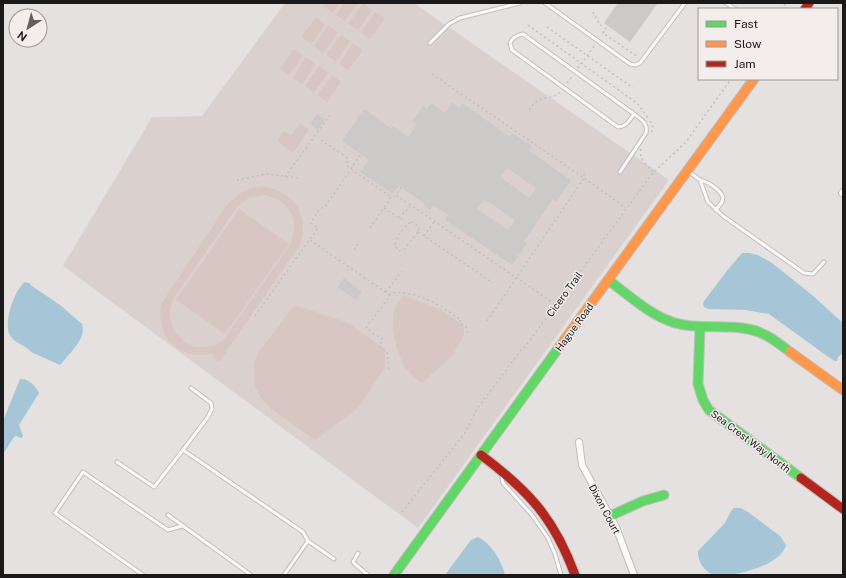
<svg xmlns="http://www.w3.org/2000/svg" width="846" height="578" font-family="'Public Sans',sans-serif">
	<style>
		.built { fill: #dad1cf }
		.green { fill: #d8c6c2; fill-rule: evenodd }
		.water { fill: #a6c6d7 }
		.building { fill: #ccc9c9; fill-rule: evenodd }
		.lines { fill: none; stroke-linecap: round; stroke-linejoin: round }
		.lane-casing { stroke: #c1bebe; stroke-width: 5 }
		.street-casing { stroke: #c1bebe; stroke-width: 8 }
		.fast-casing { stroke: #c1bebe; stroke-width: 11 }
		.slow-casing { stroke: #c1bebe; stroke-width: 11 }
		.jam-casing { stroke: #c1bebe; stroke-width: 11 }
		.path { stroke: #c0c0c0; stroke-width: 1.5; stroke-dasharray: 2 3; stroke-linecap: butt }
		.lane { stroke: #fbfafa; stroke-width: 3 }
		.street { stroke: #fbfafa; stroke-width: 6 }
		.fast { stroke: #63d668; stroke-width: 9 }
		.slow { stroke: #ff974d; stroke-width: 9 }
		.jam { stroke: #b3261e; stroke-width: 9 }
		.labels { text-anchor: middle; stroke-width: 3; stroke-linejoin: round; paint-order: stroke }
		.street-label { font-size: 10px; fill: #1b1919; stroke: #f3edec }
	</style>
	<rect width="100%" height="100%" fill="#e4e1e0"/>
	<path class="built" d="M285 3H414L669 180 418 528 63 266 152 117 202 116Z"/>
	<g class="green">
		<path d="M325 3H339L333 13 323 6Z"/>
		<path d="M344 3H358L345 21 336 15Z"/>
		<path d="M363 3 372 10 358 30 348 24Z"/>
		<path d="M375 12 385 18 370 39 361 32Z"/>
		<path d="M316 17 325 24 311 44 301 37Z"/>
		<path d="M328 26 338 32 323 53 314 46Z"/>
		<path d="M341 35 350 41 336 62 326 55Z"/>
		<path d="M353 43 363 50 348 70 339 64Z"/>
		<path d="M294 49 303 55 289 75 280 69Z"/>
		<path d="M306 57 316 64 302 84 292 78Z"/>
		<path d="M319 66 328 73 314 93 305 86Z"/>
		<path d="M332 75 341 82 327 102 317 95Z"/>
		<path d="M300 123 309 130 293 153 277 141 284 131 291 135Z"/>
		<path d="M262 186C294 191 310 215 300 245L219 362 212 357 215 353C181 362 155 339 161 304L227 205C238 193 247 188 262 186ZM265 195C291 202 299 219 291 243L224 339C196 363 159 332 173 299L239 205 252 197Z"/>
		<path d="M239 209 289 244 225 334 176 300Z"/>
		<path d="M403 295 442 310 464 326V335L452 356 422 383C418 380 413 377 410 373 398 361 392 334 393 317 394 309 399 302 403 295Z"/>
		<path d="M295 305 346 322 385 349V367L359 407 315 440 274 411 263 401 254 385V365L258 353Z"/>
	</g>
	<g class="water">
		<path d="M742 253H749L758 255 772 263 812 295 843 323V353L838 357 837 361H835L827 356 769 314 746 310 708 309 704 307 703 304 704 301 726 272Z"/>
		<path d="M25 282 29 283 32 286 60 305 82 324C87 338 71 351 63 362L60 365 31 352C26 345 16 344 11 337 2 325 14 290 25 282Z"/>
		<path d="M20 379C28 378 36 386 39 393L19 425 23 436 21 438 16 436 14 437 3 454V421Z"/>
		<path d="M734 508H741L748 512 780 536 786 545C781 566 732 578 714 575 704 572 697 560 698 551L725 523 731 511Z"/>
		<path d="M478 537C492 544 501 560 505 575H445L471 540Z"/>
	</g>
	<g class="building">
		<path d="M618 3H658L630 42 604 23Z"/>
		<path d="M452 102 459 108 462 103 510 137 512 133 532 146 529 151 571 180 556 202 553 199 524 241 527 243 512 265 445 220 448 215 433 205 430 210 424 206 425 204 399 186 393 194 360 172 369 160 342 141 364 109 391 129 393 126 408 137 417 124 412 121 423 106 427 109 431 103 445 113ZM507 168 536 188 529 198 500 177ZM484 199 515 220 508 230 477 209Z"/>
		<path d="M317 114 325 119 318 130 310 124Z"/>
		<path d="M344 278 362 292 356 300 337 287Z"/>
	</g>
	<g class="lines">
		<defs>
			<g id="lane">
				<path d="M545 3 630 64 635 65 640 63 685 3"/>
				<path d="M726 3 735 9"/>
				<path d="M430 43 449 24 460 18 520 3"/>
				<path d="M620 172 646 133C648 123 642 120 634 114L523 34C517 35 513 37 510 43L512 50 618 127C626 127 630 120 634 114"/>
				<path d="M689 172 700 180 708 202 723 216 804 273 813 274 824 262"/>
				<path d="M700 180C709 182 719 189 723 197L722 202 716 210"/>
				<path d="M183 450 208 417 212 409 211 403 191 388"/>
				<path d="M117 462 154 487 183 450 303 532 308 541"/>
				<path d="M503 474 502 479 503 483 532 515 548 538 555 554 561 575"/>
				<path d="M168 515 251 575"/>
				<path d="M358 553 353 562 356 565 368 575"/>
				<path d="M143 575 55 513 83 472 168 530 182 526"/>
				<path d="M284 575 308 541 334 559"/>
			</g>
			<g id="street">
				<path d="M842 193 843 192"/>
				<path d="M579 442 582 465 616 527 634 575"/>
			</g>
			<g id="fast">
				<path d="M608 280C629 295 649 315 675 323 699 330 724 324 748 329 765 332 777 342 790 352"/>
				<path d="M700 327 698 384 703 400 709 410 801 478"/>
				<path d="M610 516 643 501 664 495"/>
				<path d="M394 575 560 346"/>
			</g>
			<g id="slow">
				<path d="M560 346 754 79"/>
				<path d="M790 352 843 390"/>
			</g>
			<g id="jam">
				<path d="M805 9 809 3"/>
				<path d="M481 455C529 491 554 518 575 575"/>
				<path d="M801 478 843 509"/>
			</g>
		</defs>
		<use href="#lane" class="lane-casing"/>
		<use href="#street" class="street-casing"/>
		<use href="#fast" class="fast-casing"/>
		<use href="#slow" class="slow-casing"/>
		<use href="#jam" class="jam-casing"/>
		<g class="path">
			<path d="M781 9 786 3"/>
			<path d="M593 12 600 25 606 29 603 33 638 57"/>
			<path d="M528 25 638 104 648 118"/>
			<path d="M547 27 633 88"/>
			<path d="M578 68 595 45"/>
			<path d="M432 74 584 178 626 208"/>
			<path d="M567 83 573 75"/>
			<path d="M529 110C540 92 552 102 561 91"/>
			<path d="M650 121 653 127 651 135"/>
			<path d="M321 140 346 157 348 159 347 164 348 167 391 197"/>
			<path d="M641 149C638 159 648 166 654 172"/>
			<path d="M285 177 330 115"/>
			<path d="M237 180 267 174 298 178"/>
			<path d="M401 187 396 195 556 305"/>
			<path d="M384 208 404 221"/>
			<path d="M399 218 410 206"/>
			<path d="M411 222 417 225 419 230 405 249 399 251 395 246C395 238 404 226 411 222Z"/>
			<path d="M370 228 391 197 395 196"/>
			<path d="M418 232 493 283"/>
			<path d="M424 236 434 222"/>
			<path d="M310 240 391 296"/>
			<path d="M354 250 360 241"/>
			<path d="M386 292 402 271"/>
			<path d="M255 316 318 228 311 223 319 209 325 207 361 154"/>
			<path d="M487 321 584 178V170"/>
			<path d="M389 369 387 352 379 346 383 340 366 328 392 293C417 290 442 306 461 320L459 322 467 328 468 335"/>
			<path d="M402 512 465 433 477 409 521 350 525 347 652 174 686 142 731 79"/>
		</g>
		<use href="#lane" class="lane"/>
		<use href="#street" class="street"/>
		<use href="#fast" class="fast"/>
		<use href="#slow" class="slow"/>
		<use href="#jam" class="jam"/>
	</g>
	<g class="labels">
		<g class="street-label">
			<text transform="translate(564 294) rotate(-54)" y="4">Cicero Trail</text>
			<text transform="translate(574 327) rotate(-54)" y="4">Hague Road</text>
			<text transform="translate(751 441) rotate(37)" y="4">Sea Crest Way North</text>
			<text transform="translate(605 509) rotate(62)" y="4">Dixon Court</text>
		</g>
	</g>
	<rect width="846" height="578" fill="none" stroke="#1b1919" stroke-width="8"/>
	<rect x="698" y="8" width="140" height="72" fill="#f3edec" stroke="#9d9898"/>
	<rect x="706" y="21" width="20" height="6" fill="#63d668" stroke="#9d9898"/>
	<text x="734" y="28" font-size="12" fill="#1b1919">Fast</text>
	<rect x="706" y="41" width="20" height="6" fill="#ff974d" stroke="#9d9898"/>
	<text x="734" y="48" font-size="12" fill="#1b1919">Slow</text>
	<rect x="706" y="61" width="20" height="6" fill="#b3261e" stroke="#9d9898"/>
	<text x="734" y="68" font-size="12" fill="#1b1919">Jam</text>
	<g transform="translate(28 28) rotate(216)"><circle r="19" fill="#f3edec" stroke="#9d9898"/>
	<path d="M0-3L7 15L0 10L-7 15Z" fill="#615f5f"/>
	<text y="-6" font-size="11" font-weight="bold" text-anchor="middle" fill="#1b1919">N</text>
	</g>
</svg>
